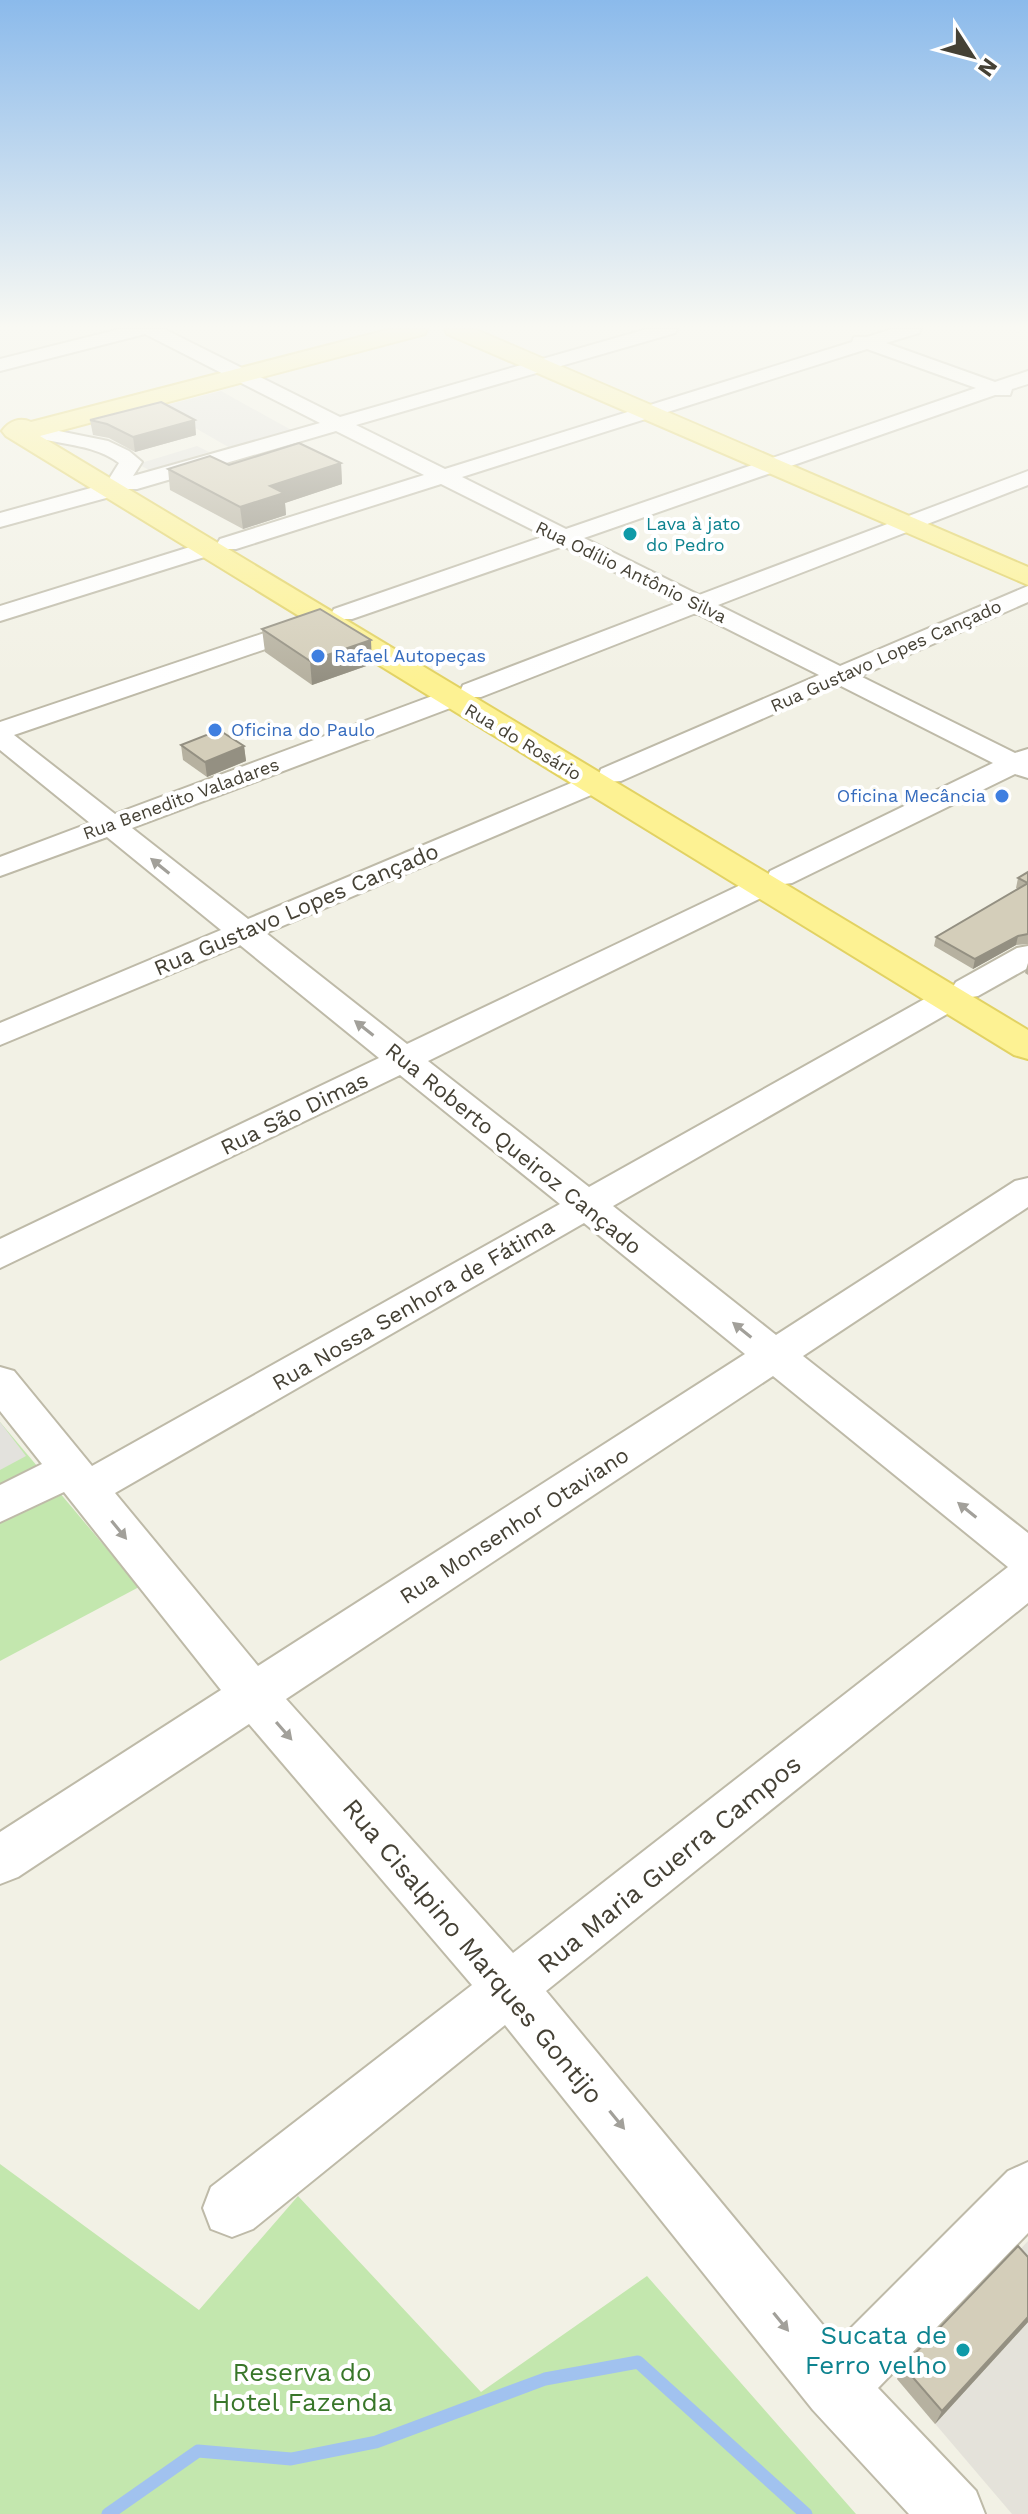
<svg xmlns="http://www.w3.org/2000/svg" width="1028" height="2514" font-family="'Work Sans',sans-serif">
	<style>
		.industrial { fill: #e4e2da }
		.green { fill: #c3e7ae }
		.parking { fill: #e3e2dd }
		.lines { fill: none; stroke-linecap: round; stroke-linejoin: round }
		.stream { stroke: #a1c2ef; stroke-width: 13 }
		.minor-casing { stroke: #bebaa8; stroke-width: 4 }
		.major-casing { stroke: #e2d263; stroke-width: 4 }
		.minor { fill: #fff; fill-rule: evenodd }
		.major { fill: #fdf293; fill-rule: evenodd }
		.wall { fill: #b6b1a0 }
		.shaded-wall { fill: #949082 }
		.building { fill: #d4ceba; stroke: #949082; stroke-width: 2 }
		.oneway { fill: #a2a09a }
		.culture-dot { fill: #0f9aa8; stroke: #fff; stroke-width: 3 }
		.shop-dot { fill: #3f7fe0; stroke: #fff; stroke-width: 3 }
		.labels { text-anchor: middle; stroke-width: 8; stroke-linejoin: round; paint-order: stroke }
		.far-culture-label { font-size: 18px; fill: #0d838f; stroke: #fff; text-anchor: start }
		.far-street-label { font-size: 18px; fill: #454135; stroke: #fff }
		.far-shop-label { font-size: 18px; fill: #366cbe; stroke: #fff; text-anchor: start }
		.street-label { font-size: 22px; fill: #454135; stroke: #fff }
		.near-street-label { font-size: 26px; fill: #454135; stroke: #fff }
		.near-culture-label { font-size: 26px; fill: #0d838f; stroke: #fff; text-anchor: end }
		.near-park-label { font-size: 26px; fill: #387629; stroke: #fff }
	</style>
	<rect width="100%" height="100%" fill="#f2f1e5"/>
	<path class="industrial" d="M1028 2241V2514H1012L897 2379Z"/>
	<g class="green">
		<path d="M0 1422 139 1587 0 1661Z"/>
		<path d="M0 2164 199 2310 298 2196 481 2392 647 2276 856 2514H0Z"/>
	</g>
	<g class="parking">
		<path d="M221 391 293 431 230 448 159 407Z"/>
		<path d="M197 446 209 452 149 470 138 464Z"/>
		<path d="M0 1422 26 1456 0 1470Z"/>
	</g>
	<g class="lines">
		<path class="stream" d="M108 2514 198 2451 291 2459 376 2442 545 2379 638 2362 806 2514"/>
		<defs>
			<g id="minor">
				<path d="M120 329H164L340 417 647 329H677L675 333 356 425 445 469 852 342 854 337H867L892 329H921L919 333 886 343 995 382 1028 371V384L1012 389 1010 395H995L584 538 699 595 1028 471V485L718 605 840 666 1028 586V602L860 676 1015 753 1028 749V778L1015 774 792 883 776 885 773 892 428 1061 589 1187 937 992 951 990 956 982 1017 948 1028 946V968L978 996 965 998 961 1006 613 1206 776 1335 1015 1181 1028 1178V1207L803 1356 1028 1533V1603L546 1991 837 2342 1008 2171 1028 2162V2233L878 2388 976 2491 985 2514H909L813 2410 505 2025 253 2229 232 2237 211 2229 203 2208 211 2187 472 1985 249 1724 18 1877 0 1884V1832L221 1690 64 1492 0 1522V1485L42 1464 0 1411V1367L14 1371 92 1466 560 1204 400 1075 0 1268V1239L379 1058 240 945 0 1045V1023L221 930 107 837 0 876V857L90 823 0 750V722L303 620H321L324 625 321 630 14 735 115 814 443 692H460L463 685 677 603 563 546 352 619H334L331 614 334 609 545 536 441 484 236 549H220L217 544 220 539 424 475 336 431 137 489H121L109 479 119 463C95 445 65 445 37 438L34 434 44 428 108 441 129 451 142 462 133 476 320 423 145 334 0 371V359ZM867 349 976 388 566 529 462 477ZM696 613 819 675 601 769 598 777 583 778 248 919 132 828 461 704 464 697H481ZM839 685 993 763 770 871 767 878 751 880 407 1044 266 933 603 790 606 782 621 781ZM584 1223 745 1354 258 1666 115 1493ZM773 1376 1008 1567 513 1953 286 1699Z"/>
				<path d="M109 483 117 485 120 490 117 495 0 527V513Z"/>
				<path d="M206 542 214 544 218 549 214 554 0 621V606Z"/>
			</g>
			<g id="major">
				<path d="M391 329H427L425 334 40 436 1028 1030V1059L1014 1055 6 436 2 431C9 421 20 417 31 422Z"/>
				<path d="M445 329H474L1028 567V585L447 334Z"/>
			</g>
		</defs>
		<use href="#minor" class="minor-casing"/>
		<use href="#major" class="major-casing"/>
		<use href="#minor" class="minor"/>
		<use href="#major" class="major"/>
	</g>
	<g class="wall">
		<path d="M90 420 196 435 135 452 109 438 93 435Z"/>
		<path d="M341 463 342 484 285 503 286 515 243 529 170 490 168 469 229 465Z"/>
		<path d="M262 629 372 664 312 685 265 652Z"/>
		<path d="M181 745 244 746 246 761 207 777 183 760Z"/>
		<path d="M1028 872V944L1016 945 973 969 934 946 936 937 1018 889 1016 888 1018 878Z"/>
		<path d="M1028 963V975L1025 973Z"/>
		<path d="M1028 2257V2322L935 2424 897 2379 903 2366Z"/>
	</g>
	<g class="shaded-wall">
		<path d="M195 420 196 435 135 452 133 437Z"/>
		<path d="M341 463 342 484 285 503 286 515 243 529 240 507 270 486Z"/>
		<path d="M371 640 372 664 312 685 310 661Z"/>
		<path d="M244 746 246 761 207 777 205 762Z"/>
		<path d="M1018 936 1016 945 973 969 975 959Z"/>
		<path d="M1028 2317V2322L935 2424 942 2411Z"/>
	</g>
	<g class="building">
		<path d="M161 402 195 420 133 437 107 424 90 420Z"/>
		<path d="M299 443 341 463 270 486 284 493 240 507 168 469 210 456 229 465Z"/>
		<path d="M320 609 371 640 310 661 262 629Z"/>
		<path d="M219 730 244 746 205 762 181 745Z"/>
		<path d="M1028 872V934L1018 936 975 959 936 937 1028 883 1018 878Z"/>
		<path d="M1018 2246 1028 2257V2317L942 2411 903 2366Z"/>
	</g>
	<defs><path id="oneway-solid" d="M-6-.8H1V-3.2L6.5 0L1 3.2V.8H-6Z" transform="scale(2)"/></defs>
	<g class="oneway">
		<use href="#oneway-solid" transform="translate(160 866) rotate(-141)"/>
		<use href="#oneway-solid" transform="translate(364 1028) rotate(-142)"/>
		<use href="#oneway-solid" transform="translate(742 1330) rotate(-141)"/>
		<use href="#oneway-solid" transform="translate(967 1510) rotate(-141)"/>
		<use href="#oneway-solid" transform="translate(119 1530) rotate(51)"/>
		<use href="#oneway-solid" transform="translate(284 1731) rotate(49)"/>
		<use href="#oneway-solid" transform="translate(617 2120) rotate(51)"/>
		<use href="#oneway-solid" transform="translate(781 2322) rotate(51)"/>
	</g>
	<linearGradient id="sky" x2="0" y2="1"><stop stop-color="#8bbaeb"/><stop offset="0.48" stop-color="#f9f9f3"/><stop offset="1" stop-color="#f9f9f3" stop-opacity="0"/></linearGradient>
	<rect width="1028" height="681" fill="url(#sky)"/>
	<g class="culture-dot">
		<circle cx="630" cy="534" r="8"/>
		<circle cx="963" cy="2350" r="8"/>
	</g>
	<g class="shop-dot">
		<circle cx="318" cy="656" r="8"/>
		<circle cx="215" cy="730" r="8"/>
		<circle cx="1002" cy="796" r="8"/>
	</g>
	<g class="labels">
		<g class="far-culture-label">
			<text x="646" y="530">Lava à jato<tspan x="646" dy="21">do Pedro</tspan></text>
		</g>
		<g class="far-street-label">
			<text transform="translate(631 572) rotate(26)" y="6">Rua Odílio Antônio Silva</text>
			<text transform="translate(886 656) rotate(-24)" y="6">Rua Gustavo Lopes Cançado</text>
			<text transform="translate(523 742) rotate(31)" y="6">Rua do Rosário</text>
			<text transform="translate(181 799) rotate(-20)" y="6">Rua Benedito Valadares</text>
		</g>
		<g class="far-shop-label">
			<text x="334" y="662">Rafael Autopeças</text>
			<text x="231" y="736">Oficina do Paulo</text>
			<text x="986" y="802" text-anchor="end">Oficina Mecância</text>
		</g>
		<g class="street-label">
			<text transform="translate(296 909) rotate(-23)" y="8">Rua Gustavo Lopes Cançado</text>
			<text transform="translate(294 1113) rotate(-26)" y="8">Rua São Dimas</text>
			<text transform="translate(514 1148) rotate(39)" y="8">Rua Roberto Queiroz Cançado</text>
			<text transform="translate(413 1304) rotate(-30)" y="8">Rua Nossa Senhora de Fátima</text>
			<text transform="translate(514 1525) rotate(-33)" y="8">Rua Monsenhor Otaviano</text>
		</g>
		<g class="near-street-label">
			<text transform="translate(669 1864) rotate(-39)" y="9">Rua Maria Guerra Campos</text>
			<text transform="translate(473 1951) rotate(50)" y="9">Rua Cisalpino Marques Gontijo</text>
		</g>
		<g class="near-culture-label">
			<text x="947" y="2344">Sucata de<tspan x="947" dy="30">Ferro velho</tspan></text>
		</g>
		<g class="near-park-label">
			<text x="302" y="2381">Reserva do<tspan x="302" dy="30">Hotel Fazenda</tspan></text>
		</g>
	</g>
	<g transform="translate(972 56) rotate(126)" stroke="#ffffff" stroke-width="6" paint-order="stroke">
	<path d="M0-6L14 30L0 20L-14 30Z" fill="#454135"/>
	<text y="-12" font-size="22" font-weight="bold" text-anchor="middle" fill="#454135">N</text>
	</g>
</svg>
